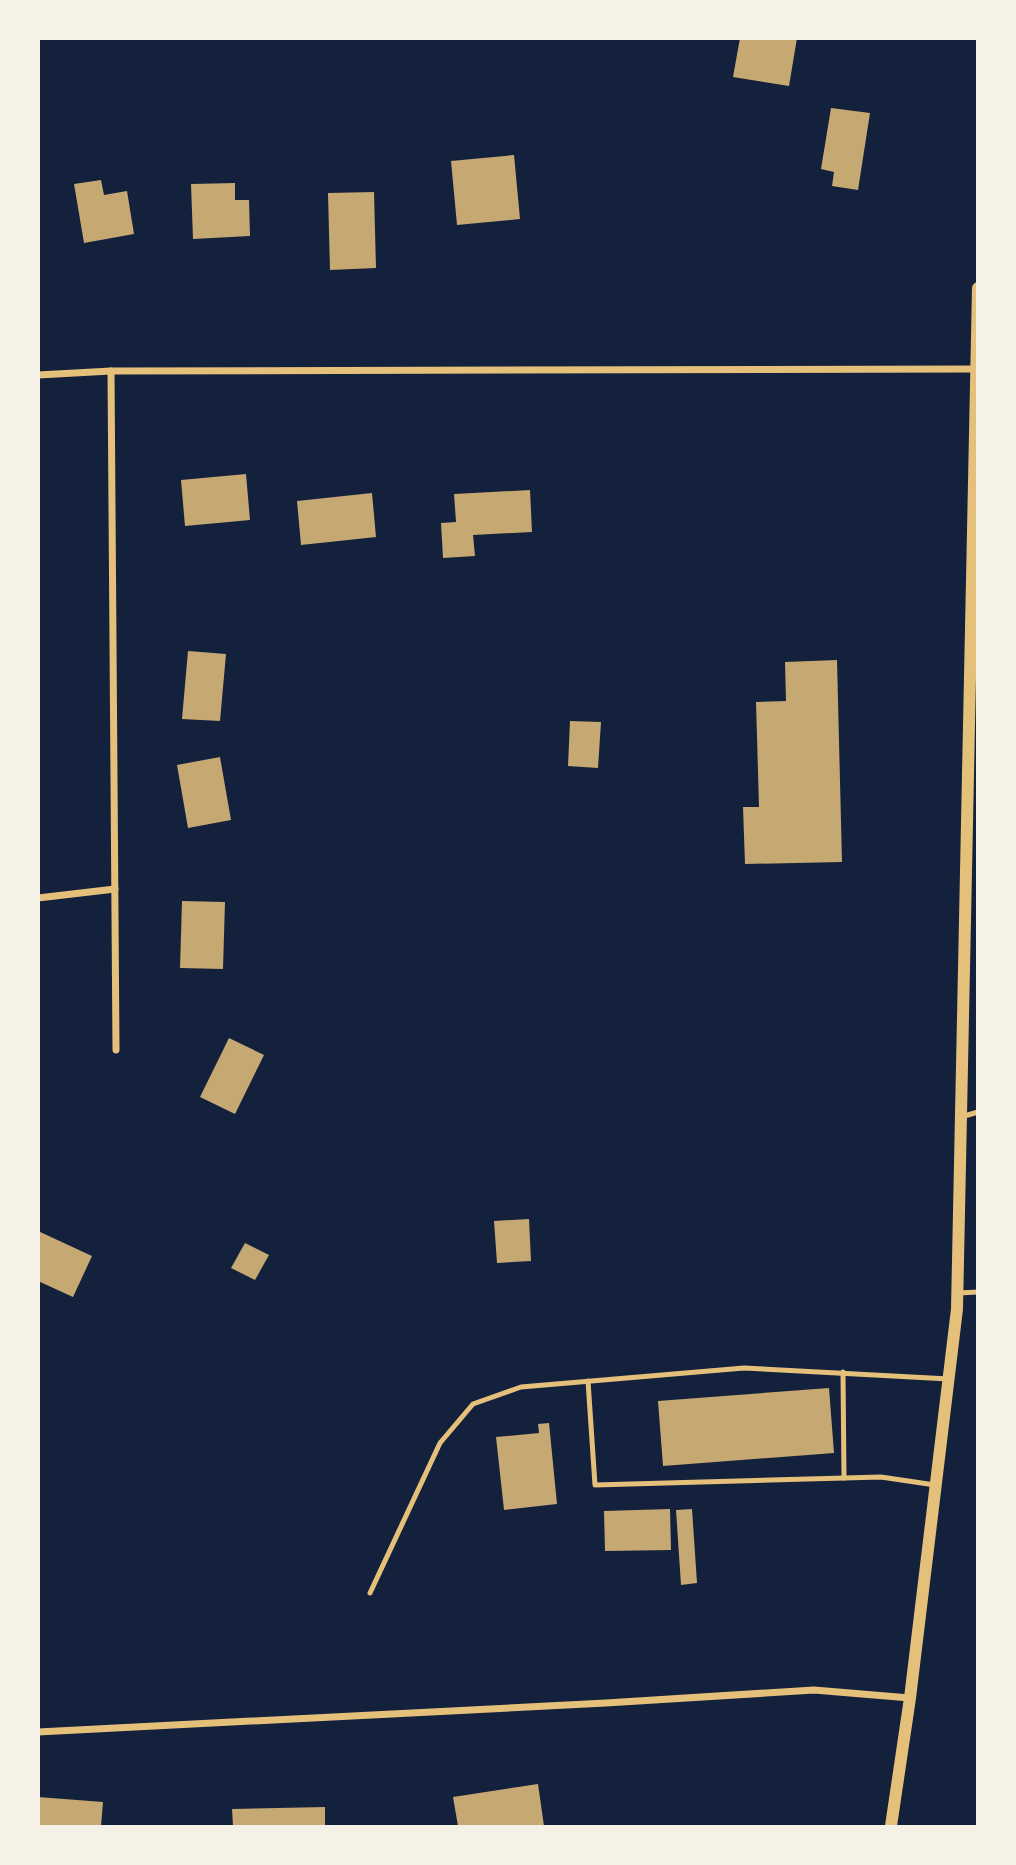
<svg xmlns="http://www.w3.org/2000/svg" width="1016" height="1865" font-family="Barlow,sans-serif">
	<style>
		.building { fill: #c6a872 }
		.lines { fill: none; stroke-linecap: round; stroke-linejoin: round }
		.service { stroke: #e5c07b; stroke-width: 5 }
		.minor { stroke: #e5c07b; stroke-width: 7 }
		.tertiary { stroke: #e5c07b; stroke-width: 12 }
	</style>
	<rect width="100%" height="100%" fill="#14213d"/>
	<g class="building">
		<path d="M740 38H797L789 86 733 77Z"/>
		<path d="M831 108 870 113 858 190 832 186 834 172 821 169Z"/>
		<path d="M514 155 520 219 457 225 451 161Z"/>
		<path d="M101 180 104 195 127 191 134 234 84 243 74 184Z"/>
		<path d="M235 183V200H249L250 236 193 239 191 184Z"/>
		<path d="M374 192 376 268 330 270 328 193Z"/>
		<path d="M246 474 250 520 185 526 181 480Z"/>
		<path d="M530 490 532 532 473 535 475 556 443 558 441 523 456 522 454 494Z"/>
		<path d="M372 493 376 537 301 545 297 501Z"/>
		<path d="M188 651 226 654 220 721 182 719Z"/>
		<path d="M837 660 842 862 745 864 743 807H759L756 702 786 701 785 662Z"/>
		<path d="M570 721 601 722 598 768 568 766Z"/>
		<path d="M220 757 231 820 188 828 177 765Z"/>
		<path d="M182 901 225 902 223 969 180 968Z"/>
		<path d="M229 1038 264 1055 235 1114 200 1097Z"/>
		<path d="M529 1219 531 1261 497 1263 494 1221Z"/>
		<path d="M38 1231 92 1256 73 1297 38 1281Z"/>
		<path d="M245 1243 269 1255 255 1280 231 1268Z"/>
		<path d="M829 1388 834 1453 663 1466 658 1401Z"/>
		<path d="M549 1423 557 1504 504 1510 496 1437 539 1433 538 1424Z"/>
		<path d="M670 1509 671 1550 605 1551 604 1511Z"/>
		<path d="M692 1509 697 1583 681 1585 676 1510Z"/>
		<path d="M538 1784 544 1826H458L453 1797Z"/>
		<path d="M38 1797 103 1802 101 1826H38Z"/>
		<path d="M325 1807V1826H233L232 1809Z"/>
	</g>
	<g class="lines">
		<g class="service">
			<path d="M961 1117 978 1112"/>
			<path d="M958 1293 978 1292"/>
			<path d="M843 1372 844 1478"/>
			<path d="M588 1381 595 1485 881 1477 935 1485"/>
			<path d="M370 1593 440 1443 473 1404 521 1387 744 1368 949 1379"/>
		</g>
		<g class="minor">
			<path d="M111 371 116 1050"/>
			<path d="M38 375 111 371 976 369"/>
			<path d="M38 898 115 889"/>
			<path d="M38 1732 606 1703 814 1690 910 1698"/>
		</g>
		<path class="tertiary" d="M891 1826 910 1698 957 1309 978 288"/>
	</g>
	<rect width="1016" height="1865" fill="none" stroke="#f6f1e7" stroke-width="80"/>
</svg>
